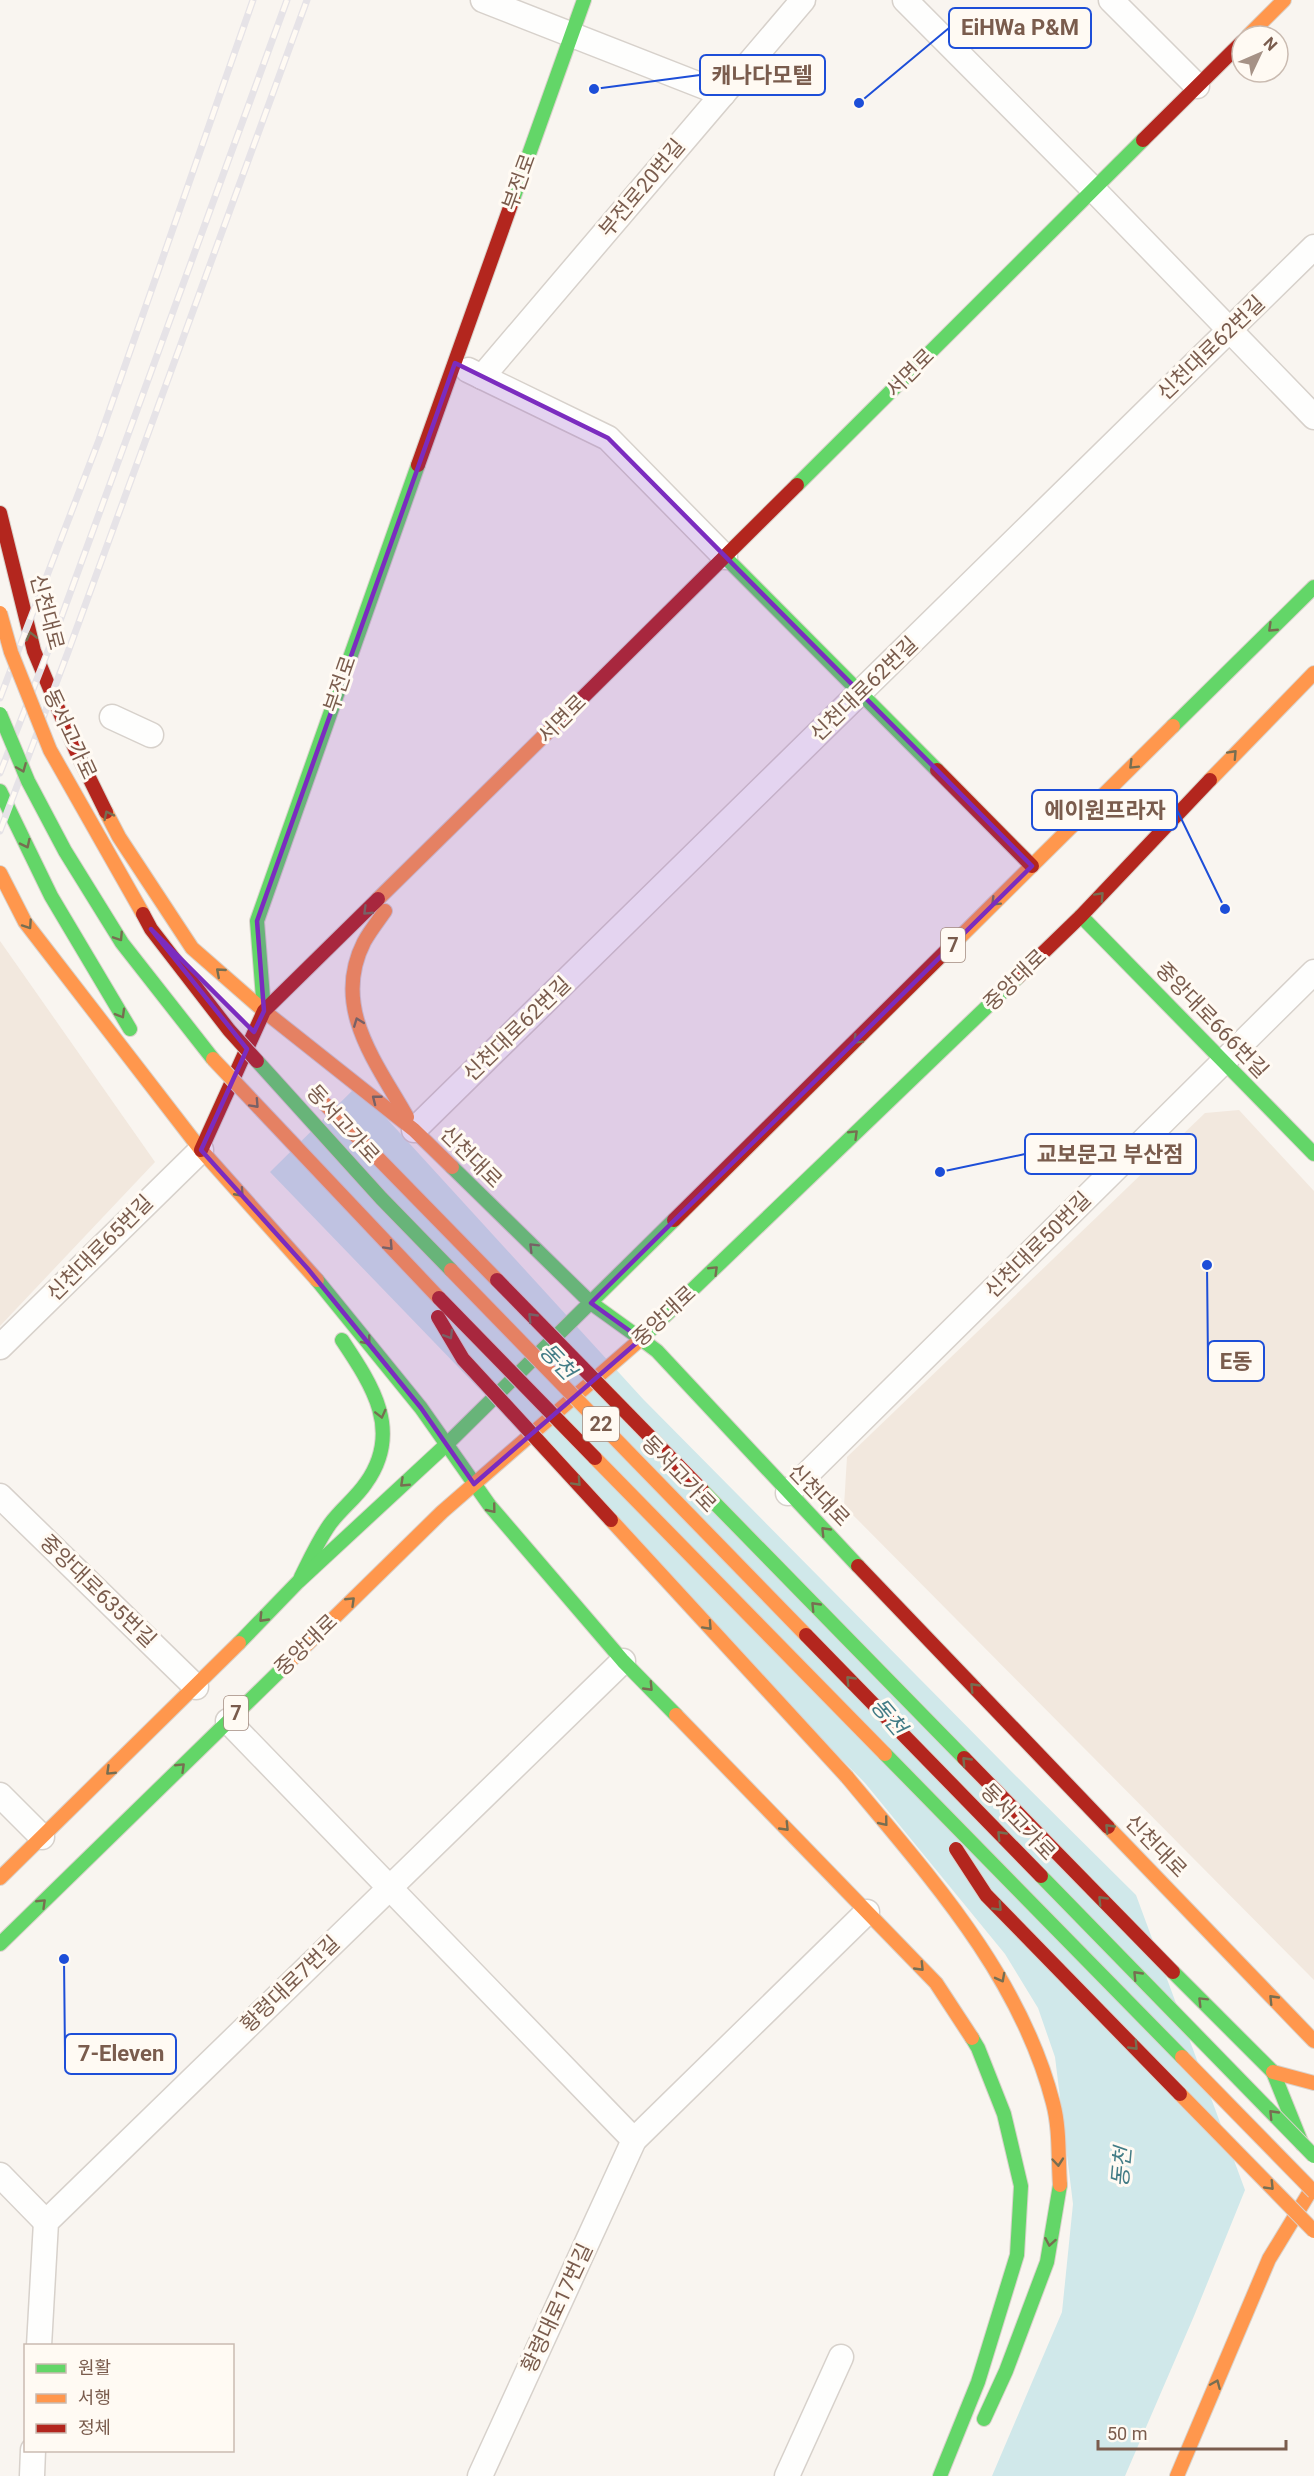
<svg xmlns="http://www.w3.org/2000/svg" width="1314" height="2476" font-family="Roboto,'Noto Sans KR',sans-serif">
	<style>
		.residential { fill: #f2e8de }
		.water { fill: #d0e8ea }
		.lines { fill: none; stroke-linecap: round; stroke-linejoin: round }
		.street-casing { stroke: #d7d1cb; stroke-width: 27 }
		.fast-casing { stroke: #d9d2cb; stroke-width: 16 }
		.slow-casing { stroke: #d9d2cb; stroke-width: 16 }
		.jam-casing { stroke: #d9d2cb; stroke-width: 16 }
		.street { stroke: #fefefd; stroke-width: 24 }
		.fast { stroke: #63d668; stroke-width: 14 }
		.slow { stroke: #ff974d; stroke-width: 14 }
		.jam { stroke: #b3261e; stroke-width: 14 }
		.rail-casing { stroke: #e6e3e7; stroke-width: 7 }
		.rail { stroke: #fffaf3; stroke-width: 4.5; stroke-dasharray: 14; stroke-linecap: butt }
		.fast-bridge-casing { stroke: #dad1cc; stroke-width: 16; stroke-linecap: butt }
		.slow-bridge-casing { stroke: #dad1cc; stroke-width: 16; stroke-linecap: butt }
		.jam-bridge-casing { stroke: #dad1cc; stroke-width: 16; stroke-linecap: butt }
		.fast-bridge { stroke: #63d668; stroke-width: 14 }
		.slow-bridge { stroke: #ff974d; stroke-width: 14 }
		.jam-bridge { stroke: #b3261e; stroke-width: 14 }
		.oneway { stroke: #776e51 }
		.marked { fill: #7b2cbf; fill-opacity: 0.2; stroke: #7b2cbf; stroke-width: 4.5; stroke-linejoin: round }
		.labels { text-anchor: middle; stroke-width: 6; stroke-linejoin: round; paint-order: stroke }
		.shield { fill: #fffaf3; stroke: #a28b7f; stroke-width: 1.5 }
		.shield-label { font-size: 20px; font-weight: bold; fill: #7a5c4d }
		.street-label { font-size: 21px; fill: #7a5c4d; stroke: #fffaf3 }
		.water-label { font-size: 22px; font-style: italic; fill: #437c86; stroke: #fffaf3 }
		.leader { fill: none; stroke: #1d4ed8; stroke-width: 2 }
		.callout-dot { fill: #1d4ed8; stroke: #fffaf3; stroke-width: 2 }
		.callout { fill: #fffaf3; stroke: #1d4ed8; stroke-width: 2 }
		.callout-label { font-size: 22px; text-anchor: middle; font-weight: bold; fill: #7a5c4d }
	</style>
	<rect width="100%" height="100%" fill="#f9f5f0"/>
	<g class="residential">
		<path d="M0 941 155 1162 0 1326Z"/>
		<path d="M1239 1110 1314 1191V1980L844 1506 847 1457 1205 1113Z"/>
	</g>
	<path class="water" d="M357 1086 643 1399 1007 1767 1136 1895 1245 2190 1194 2316 1125 2476H992L1062 2312 1073 2204 1055 2057 1038 2008 1005 1954 865 1783 569 1482 270 1172Z"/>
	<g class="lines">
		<defs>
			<g id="street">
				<path d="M483 0 723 94"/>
				<path d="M905 0 1093 189 1314 417"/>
				<path d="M1111 0 1197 86"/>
				<path d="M468 370 608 438 725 557"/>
				<path d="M482 377 803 0"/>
				<path d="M112 717 151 735"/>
				<path d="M414 1130 1314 247"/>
				<path d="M0 1347 201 1150"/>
				<path d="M788 1493 1314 972"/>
				<path d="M0 1496 196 1687"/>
				<path d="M228 1721 634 2140"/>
				<path d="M0 1795 42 1837"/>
				<path d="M0 2175 46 2222"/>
				<path d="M39 2346 46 2222 623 1661"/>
				<path d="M32 2476 33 2450"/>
				<path d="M480 2476 634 2140 867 1912"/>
				<path d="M787 2476 841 2357"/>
			</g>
			<g id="fast">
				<path d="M513 199 584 0"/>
				<path d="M797 485 1143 140"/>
				<path d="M725 557 937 770"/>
				<path d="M1173 726 1314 587"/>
				<path d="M0 791 51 896 130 1029"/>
				<path d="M1081 916 1314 1154"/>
				<path d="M264 1011 257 921 418 465"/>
				<path d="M452 1167 591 1303 641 1339"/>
				<path d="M317 1280 421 1408 490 1506 623 1661 676 1715"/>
				<path d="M642 1338 1018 977"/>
				<path d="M641 1339 657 1351 858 1566"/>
				<path d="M301 1577C310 1559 318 1541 330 1524 341 1509 356 1498 366 1483 403 1431 372 1385 342 1340"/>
				<path d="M239 1643 298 1582 447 1444 674 1220"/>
				<path d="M0 1944 288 1663"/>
				<path d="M1173 1972 1273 2072"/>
				<path d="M1273 2072 1302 2144"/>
				<path d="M984 2419 1006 2371 1047 2262 1060 2185"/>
				<path d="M940 2476 978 2382 1017 2255 1021 2186 1004 2114 978 2048 972 2038"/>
			</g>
			<g id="slow">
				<path d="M1248 36 1284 0"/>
				<path d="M1210 780 1314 673"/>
				<path d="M106 812 119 837 192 948 264 1011 414 1130 452 1167"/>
				<path d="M0 873 25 922 201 1150 317 1280"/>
				<path d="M378 899 562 718"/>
				<path d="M385 911C378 921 370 931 364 942 331 1007 376 1062 407 1117"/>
				<path d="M952 945 1173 726"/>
				<path d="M288 1663 442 1512 642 1338"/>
				<path d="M676 1715 936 1983 972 2038"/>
				<path d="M847 1777C929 1876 1020 1975 1053 2103 1060 2129 1058 2158 1060 2185"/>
				<path d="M1108 1827 1314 2041"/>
				<path d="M0 1878 239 1643"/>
				<path d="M1273 2072 1314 2083"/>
				<path d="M1177 2476 1269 2259 1311 2190"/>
			</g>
			<g id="jam">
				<path d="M1143 140 1242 42"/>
				<path d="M418 465 513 199"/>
				<path d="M0 513 34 651 76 751 106 812"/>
				<path d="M562 718 797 485"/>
				<path d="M937 770 1032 866"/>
				<path d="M1018 977 1081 916 1210 780"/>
				<path d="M201 1150 264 1011 378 899"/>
				<path d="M674 1220 952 945"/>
				<path d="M858 1566 1108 1827"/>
			</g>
		</defs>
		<use href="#street" class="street-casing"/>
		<use href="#fast" class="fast-casing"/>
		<use href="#slow" class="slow-casing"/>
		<use href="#jam" class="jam-casing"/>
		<use href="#street" class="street"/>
		<use href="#fast" class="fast"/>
		<use href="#slow" class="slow"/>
		<use href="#jam" class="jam"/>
		<defs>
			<g id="rail">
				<path d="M0 698 99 440 253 0"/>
				<path d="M0 773 61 618 287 0"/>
				<path d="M0 831 68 652 307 0"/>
			</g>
		</defs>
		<use href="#rail" class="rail-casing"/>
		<use href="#rail" class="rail"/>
		<defs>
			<g id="fast-bridge">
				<path d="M0 714 28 781 65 851 122 943 213 1059"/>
				<path d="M257 1061 381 1198 451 1270"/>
				<path d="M702 1490 964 1758"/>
				<path d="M885 1754 1182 2057"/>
				<path d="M1041 1876 1314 2156"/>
			</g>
			<g id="slow-bridge">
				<path d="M0 613 11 652 50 750 143 914"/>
				<path d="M213 1059 439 1298"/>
				<path d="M325 1104 497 1280"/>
				<path d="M451 1270 806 1635"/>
				<path d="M595 1458 885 1754"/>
				<path d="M611 1520 847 1777"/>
				<path d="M1182 2057 1314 2192"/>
				<path d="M1180 2094 1314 2231"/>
			</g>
			<g id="jam-bridge">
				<path d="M143 914 151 929 229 1030 257 1061"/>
				<path d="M497 1280 702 1490"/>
				<path d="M439 1298 595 1458"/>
				<path d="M438 1317 463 1359 611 1520"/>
				<path d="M806 1635 1041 1876"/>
				<path d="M964 1758 1173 1972"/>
				<path d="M956 1849 986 1895 1180 2094"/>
			</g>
		</defs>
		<use href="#fast-bridge" class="fast-bridge-casing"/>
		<use href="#slow-bridge" class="slow-bridge-casing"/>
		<use href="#jam-bridge" class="jam-bridge-casing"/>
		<use href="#fast-bridge" class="fast-bridge"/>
		<use href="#slow-bridge" class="slow-bridge"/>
		<use href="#jam-bridge" class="jam-bridge"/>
	</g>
	<defs><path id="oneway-chevron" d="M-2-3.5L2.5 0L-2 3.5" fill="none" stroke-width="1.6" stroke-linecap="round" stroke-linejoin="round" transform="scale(1.5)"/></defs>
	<g class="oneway">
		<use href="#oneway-chevron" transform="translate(1272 628) rotate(136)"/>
		<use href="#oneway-chevron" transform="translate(31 636) rotate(-104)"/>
		<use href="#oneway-chevron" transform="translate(1233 754) rotate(-47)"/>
		<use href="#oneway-chevron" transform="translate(1133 765) rotate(135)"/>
		<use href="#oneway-chevron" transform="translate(22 768) rotate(68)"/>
		<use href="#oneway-chevron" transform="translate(108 815) rotate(-116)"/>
		<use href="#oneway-chevron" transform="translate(26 844) rotate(64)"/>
		<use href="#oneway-chevron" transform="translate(1100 896) rotate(-47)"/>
		<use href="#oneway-chevron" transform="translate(995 902) rotate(135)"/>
		<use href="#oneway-chevron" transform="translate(367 911) rotate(136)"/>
		<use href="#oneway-chevron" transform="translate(28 925) rotate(56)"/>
		<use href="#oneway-chevron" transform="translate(119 937) rotate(57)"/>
		<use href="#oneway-chevron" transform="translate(220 972) rotate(-139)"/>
		<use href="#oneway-chevron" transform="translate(121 1014) rotate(60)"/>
		<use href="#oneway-chevron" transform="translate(358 1022) rotate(-111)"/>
		<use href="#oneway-chevron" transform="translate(857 1040) rotate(135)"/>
		<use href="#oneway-chevron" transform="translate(376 1099) rotate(-142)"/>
		<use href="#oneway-chevron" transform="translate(255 1104) rotate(47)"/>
		<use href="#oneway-chevron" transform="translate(854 1134) rotate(-44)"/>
		<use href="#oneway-chevron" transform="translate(240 1193) rotate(48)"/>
		<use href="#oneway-chevron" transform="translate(389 1246) rotate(47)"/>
		<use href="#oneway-chevron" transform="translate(533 1247) rotate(-135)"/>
		<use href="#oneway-chevron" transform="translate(714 1270) rotate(-44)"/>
		<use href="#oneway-chevron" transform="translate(532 1317) rotate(-134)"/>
		<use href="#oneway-chevron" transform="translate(449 1335) rotate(59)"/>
		<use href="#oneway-chevron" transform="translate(367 1341) rotate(51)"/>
		<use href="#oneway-chevron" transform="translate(381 1414) rotate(76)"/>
		<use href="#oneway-chevron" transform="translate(577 1482) rotate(47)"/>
		<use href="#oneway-chevron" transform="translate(404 1483) rotate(137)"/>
		<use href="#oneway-chevron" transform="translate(492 1509) rotate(51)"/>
		<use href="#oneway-chevron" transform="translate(825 1531) rotate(-134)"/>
		<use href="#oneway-chevron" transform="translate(351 1601) rotate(-44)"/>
		<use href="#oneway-chevron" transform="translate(815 1606) rotate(-134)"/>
		<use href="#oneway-chevron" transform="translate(263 1618) rotate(134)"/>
		<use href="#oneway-chevron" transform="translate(708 1626) rotate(47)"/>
		<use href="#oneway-chevron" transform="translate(850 1680) rotate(-134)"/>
		<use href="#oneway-chevron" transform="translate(649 1687) rotate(46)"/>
		<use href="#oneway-chevron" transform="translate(974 1687) rotate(-134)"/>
		<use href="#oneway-chevron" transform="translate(966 1761) rotate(-134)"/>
		<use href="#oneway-chevron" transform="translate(181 1767) rotate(-44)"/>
		<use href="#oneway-chevron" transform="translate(110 1771) rotate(136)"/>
		<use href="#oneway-chevron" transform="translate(884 1822) rotate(51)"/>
		<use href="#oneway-chevron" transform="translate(785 1827) rotate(46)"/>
		<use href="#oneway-chevron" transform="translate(1109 1828) rotate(-134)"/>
		<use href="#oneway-chevron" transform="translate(1001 1835) rotate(-134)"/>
		<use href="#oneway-chevron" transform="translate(1102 1900) rotate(-134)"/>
		<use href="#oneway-chevron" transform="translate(42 1903) rotate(-44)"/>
		<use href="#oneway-chevron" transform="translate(998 1907) rotate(46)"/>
		<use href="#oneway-chevron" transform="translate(920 1967) rotate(46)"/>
		<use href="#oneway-chevron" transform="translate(1137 1975) rotate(-134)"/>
		<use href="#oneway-chevron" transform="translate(1001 1978) rotate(62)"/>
		<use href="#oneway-chevron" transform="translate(1273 1999) rotate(-134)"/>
		<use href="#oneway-chevron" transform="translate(1202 2001) rotate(-135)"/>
		<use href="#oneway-chevron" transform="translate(1134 2046) rotate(46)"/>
		<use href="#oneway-chevron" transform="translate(1273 2114) rotate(-134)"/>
		<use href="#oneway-chevron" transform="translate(1058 2162) rotate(85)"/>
		<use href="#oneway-chevron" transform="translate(1270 2186) rotate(46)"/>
		<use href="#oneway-chevron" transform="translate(1050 2242) rotate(100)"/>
		<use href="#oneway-chevron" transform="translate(1216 2384) rotate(-67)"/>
	</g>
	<path class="marked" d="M455 363 608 438 1032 866 591 1303 641 1339 474 1484 421 1408 308 1269 201 1150 247 1049 151 929 254 1032 264 1011 257 921Z"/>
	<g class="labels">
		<g class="shield">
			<rect x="941" y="928" width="24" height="34" rx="4.5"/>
			<rect x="583" y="1407" width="36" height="34" rx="4.5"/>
			<rect x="224" y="1696" width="24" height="34" rx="4.5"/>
		</g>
		<g class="shield-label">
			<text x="953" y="952">7</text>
			<text x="601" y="1431">22</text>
			<text x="236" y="1720">7</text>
		</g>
		<g class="street-label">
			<text transform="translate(519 182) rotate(-70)" y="7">부전로</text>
			<text transform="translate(642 188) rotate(-50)" y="7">부전로20번길</text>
			<text transform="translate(1211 348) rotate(-44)" y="7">신천대로62번길</text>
			<text transform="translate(910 373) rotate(-45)" y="7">서면로</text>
			<text transform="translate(47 612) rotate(75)" y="7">신천대로</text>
			<text transform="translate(340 684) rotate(-71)" y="7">부전로</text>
			<text transform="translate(864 689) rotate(-44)" y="7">신천대로62번길</text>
			<text transform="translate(562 719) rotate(-45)" y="7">서면로</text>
			<text transform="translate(70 734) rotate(65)" y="7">동서고가로</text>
			<text transform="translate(1015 980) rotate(-44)" y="7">중앙대로</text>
			<text transform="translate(1212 1020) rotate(46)" y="7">중앙대로666번길</text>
			<text transform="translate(517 1029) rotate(-44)" y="7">신천대로62번길</text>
			<text transform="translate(343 1124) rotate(48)" y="7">동서고가로</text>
			<text transform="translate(471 1157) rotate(45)" y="7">신천대로</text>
			<text transform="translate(1038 1245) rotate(-45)" y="7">신천대로50번길</text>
			<text transform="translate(100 1248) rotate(-45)" y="7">신천대로65번길</text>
			<text transform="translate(664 1316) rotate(-43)" y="7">중앙대로</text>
			<text transform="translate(679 1474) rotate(46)" y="7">동서고가로</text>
			<text transform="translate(819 1495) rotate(46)" y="7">신천대로</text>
			<text transform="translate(98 1591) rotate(44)" y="7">중앙대로635번길</text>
			<text transform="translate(306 1645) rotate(-44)" y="7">중앙대로</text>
			<text transform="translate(1018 1822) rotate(46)" y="7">동서고가로</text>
			<text transform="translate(1156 1846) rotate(46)" y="7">신천대로</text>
			<text transform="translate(290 1984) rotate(-44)" y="7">황령대로7번길</text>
			<text transform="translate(557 2308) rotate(-65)" y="7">황령대로17번길</text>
		</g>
		<g class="water-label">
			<text transform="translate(558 1361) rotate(46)" y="8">동천</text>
			<text transform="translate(889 1716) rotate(50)" y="8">동천</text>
			<text transform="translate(1121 2167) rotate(-85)" y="8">동천</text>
		</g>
	</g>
	<path class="leader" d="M859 103L949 28M594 89L700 75M1225 909L1177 810M940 1172L1025 1154M1207 1265L1208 1361M64 1959L65 2054"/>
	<g class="callout-dot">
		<circle cx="859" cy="103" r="6"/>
		<circle cx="594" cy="89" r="6"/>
		<circle cx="1225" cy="909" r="6"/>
		<circle cx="940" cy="1172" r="6"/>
		<circle cx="1207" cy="1265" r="6"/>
		<circle cx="64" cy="1959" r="6"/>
	</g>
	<g class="callout">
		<rect x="949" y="8" width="142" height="40" rx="6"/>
		<rect x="700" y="55" width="125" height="40" rx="6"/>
		<rect x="1032" y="790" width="145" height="40" rx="6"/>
		<rect x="1025" y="1134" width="171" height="40" rx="6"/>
		<rect x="1208" y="1341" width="56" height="40" rx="6"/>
		<rect x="65" y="2034" width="111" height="40" rx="6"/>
	</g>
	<g class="callout-label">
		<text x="1020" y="35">EiHWa P&amp;M</text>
		<text x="762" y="83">캐나다모텔</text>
		<text x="1105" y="818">에이원프라자</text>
		<text x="1110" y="1162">교보문고 부산점</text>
		<text x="1236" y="1369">E동</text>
		<text x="121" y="2061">7-Eleven</text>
	</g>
	<rect x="24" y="2344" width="210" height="108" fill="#fffaf3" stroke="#cabbb1" stroke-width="1.5"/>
	<rect x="36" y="2364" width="30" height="9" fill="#63d668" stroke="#cabbb1" stroke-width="1.5"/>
	<text x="78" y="2374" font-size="18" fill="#7a5c4d">원활</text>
	<rect x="36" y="2394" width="30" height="9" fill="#ff974d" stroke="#cabbb1" stroke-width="1.5"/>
	<text x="78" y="2404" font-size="18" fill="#7a5c4d">서행</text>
	<rect x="36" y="2424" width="30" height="9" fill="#b3261e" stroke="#cabbb1" stroke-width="1.5"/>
	<text x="78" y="2434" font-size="18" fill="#7a5c4d">정체</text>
	<g transform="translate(1260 54) rotate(46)"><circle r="28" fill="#fffaf3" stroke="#cabbb1" stroke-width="1.5"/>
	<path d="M0-4.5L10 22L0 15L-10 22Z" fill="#a69286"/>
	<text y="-9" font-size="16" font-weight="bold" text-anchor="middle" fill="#7a5c4d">N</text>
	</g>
	<path d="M1098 2440v9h188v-9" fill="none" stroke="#7a5c4d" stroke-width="3"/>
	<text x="1107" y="2440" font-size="18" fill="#7a5c4d" stroke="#fffaf3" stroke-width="4.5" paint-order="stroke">50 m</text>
</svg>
